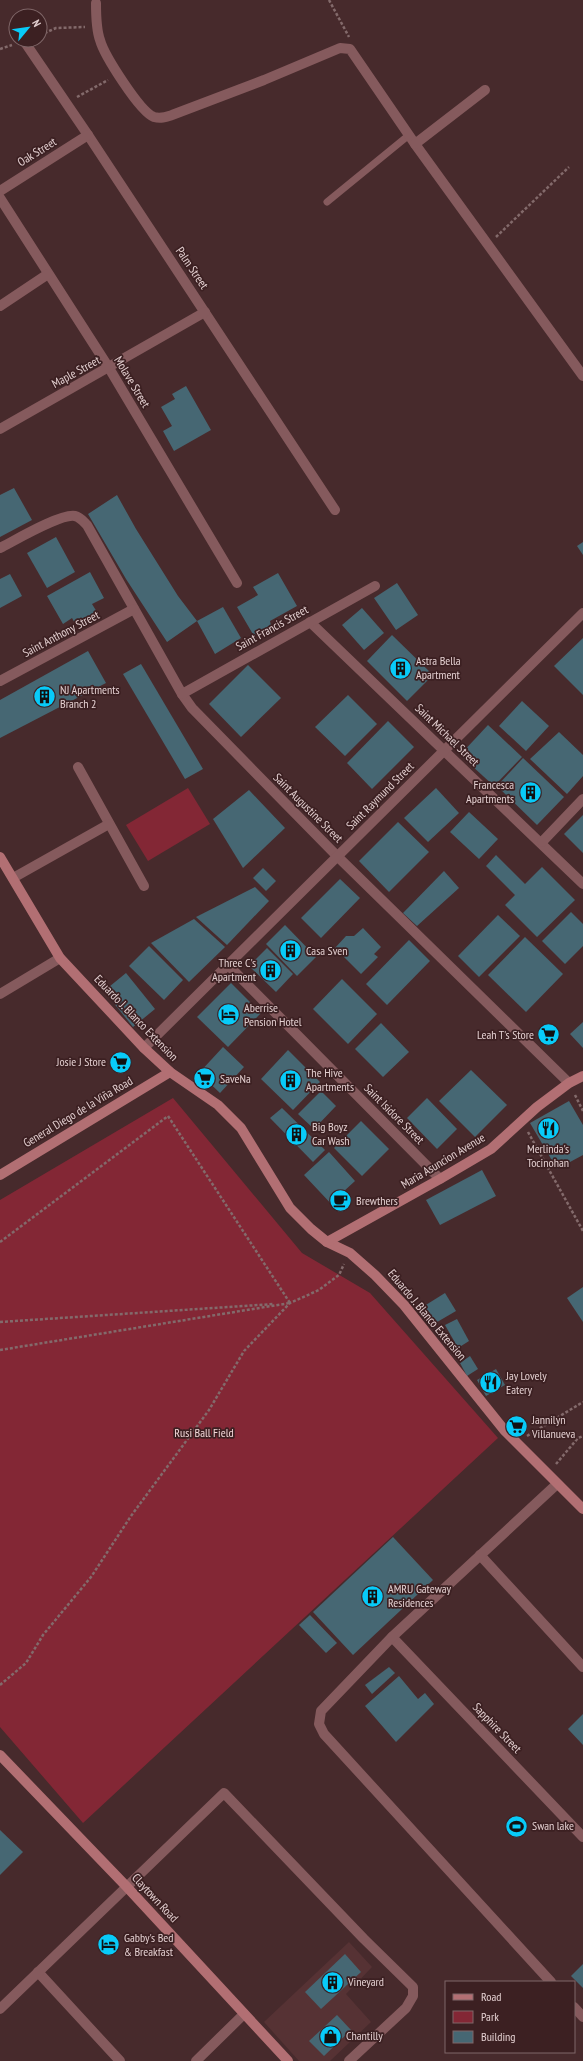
<svg xmlns="http://www.w3.org/2000/svg" width="583" height="2061" font-family="'PT Sans Narrow',sans-serif">
	<style>
		.built { fill: #563234 }
		.green { fill: #832735 }
		.building { fill: #466773 }
		.lines { fill: none; stroke-linecap: round; stroke-linejoin: round }
		.path { stroke: #836a6b; stroke-width: 2.5; stroke-dasharray: 3 2; stroke-linecap: butt }
		.lane { stroke: #855a5d; stroke-width: 7 }
		.street { stroke: #855a5d; stroke-width: 10 }
		.secondary { stroke: #b26f73; stroke-width: 10 }
		.labels { text-anchor: middle; stroke-width: 3.5; stroke-linejoin: round; paint-order: stroke }
		.street-label { font-size: 12px; fill: #e3cfd0; stroke: #3c2022 }
		.poi-label { font-size: 12px; fill: #e3cfd0; stroke: #3c2022; text-anchor: start }
		.park-label { font-size: 12px; fill: #f3d7d8; stroke: #3c2022 }
	</style>
	<rect width="100%" height="100%" fill="#472a2c"/>
	<path class="built" d="M349 1942 372 1967 346 1994 371 2022 330 2061H299L264 2022Z"/>
	<g class="green">
		<path d="M188 788 210 824 148 861 126 825Z"/>
		<path d="M173 1098 302 1253 370 1293 498 1438 83 1823 0 1727V1200Z"/>
	</g>
	<g class="building">
		<path d="M186 386 211 430 174 451 163 431 172 426 161 407 175 399 172 394Z"/>
		<path d="M14 488 32 520 0 537V495Z"/>
		<path d="M117 495 136 529 178 596 197 621 167 642 126 579 88 514Z"/>
		<path d="M56 537 75 572 47 588 27 553Z"/>
		<path d="M583 542V555L577 546Z"/>
		<path d="M90 572 104 598 92 604 100 617 89 623 87 619 76 625 72 618 63 624 47 596Z"/>
		<path d="M278 573 297 606 270 621 271 626 254 636 237 607 258 595 253 587Z"/>
		<path d="M10 574 22 596 0 608V579Z"/>
		<path d="M397 583 418 615 396 630 374 598Z"/>
		<path d="M223 607 241 638 215 654 197 621Z"/>
		<path d="M362 608 384 633 364 650 342 625Z"/>
		<path d="M392 635 433 675 407 701 367 661Z"/>
		<path d="M583 638V695L554 666Z"/>
		<path d="M88 651 106 683 0 738V700Z"/>
		<path d="M141 664 203 769 185 779 123 674Z"/>
		<path d="M248 665 281 698 241 737 209 704Z"/>
		<path d="M348 695 377 724 345 756 315 727Z"/>
		<path d="M522 701 549 726 526 751 499 726Z"/>
		<path d="M388 721 414 747 372 789 347 763Z"/>
		<path d="M488 725 522 757 494 786 460 755Z"/>
		<path d="M559 732 583 755V776L567 794 530 759Z"/>
		<path d="M523 758 564 797 537 825 497 786Z"/>
		<path d="M436 788 459 813 428 842 404 818Z"/>
		<path d="M249 790 285 828 243 868 213 819Z"/>
		<path d="M469 812 498 839 479 859 450 832Z"/>
		<path d="M583 815V853L564 834Z"/>
		<path d="M398 822 429 852 389 892 359 861Z"/>
		<path d="M496 855 525 884 542 867 575 900 537 937 505 905 515 895 486 866Z"/>
		<path d="M263 868 276 881 266 891 253 878Z"/>
		<path d="M444 871 459 888 417 926 403 913Z"/>
		<path d="M340 879 360 898 321 938 301 918Z"/>
		<path d="M255 887 269 901 227 945 196 917Z"/>
		<path d="M571 912 583 924V946L565 964 542 941Z"/>
		<path d="M498 915 520 936 479 977 458 956Z"/>
		<path d="M194 919 225 947 189 982 151 943Z"/>
		<path d="M285 925 316 957 297 976 266 944Z"/>
		<path d="M363 928 381 947 374 954 378 957 361 974 335 948 346 936H354Z"/>
		<path d="M525 937 563 974 526 1012 488 975Z"/>
		<path d="M409 940 430 961 387 1005 366 984Z"/>
		<path d="M149 946 183 980 164 1000 129 966Z"/>
		<path d="M267 948 293 974 276 992 249 966Z"/>
		<path d="M126 973 155 1009 133 1027 104 991Z"/>
		<path d="M342 979 377 1014 348 1044 313 1009Z"/>
		<path d="M231 983 261 1013 228 1047 197 1017Z"/>
		<path d="M583 1022V1048L570 1034Z"/>
		<path d="M381 1023 409 1052 383 1077 355 1049Z"/>
		<path d="M223 1047 244 1067 220 1093 199 1073Z"/>
		<path d="M288 1050 320 1082 293 1110 261 1079Z"/>
		<path d="M471 1070 507 1105 475 1137 439 1101Z"/>
		<path d="M321 1091 336 1106 314 1129 298 1114Z"/>
		<path d="M427 1098 457 1129 437 1149 407 1118Z"/>
		<path d="M569 1101 583 1125V1155L557 1169 530 1123Z"/>
		<path d="M282 1108 325 1150 313 1162 270 1118Z"/>
		<path d="M361 1121 389 1149 362 1176 334 1148Z"/>
		<path d="M329 1152 355 1181 343 1192 347 1197 335 1208 304 1175Z"/>
		<path d="M482 1170 496 1196 440 1225 426 1200Z"/>
		<path d="M583 1287V1322L567 1298Z"/>
		<path d="M445 1293 456 1311 432 1325 421 1308Z"/>
		<path d="M457 1319 469 1341 458 1348 445 1325Z"/>
		<path d="M437 1327 441 1334 438 1336 434 1329Z"/>
		<path d="M470 1356 478 1369 467 1376 460 1363Z"/>
		<path d="M496 1369 505 1385 486 1396 477 1380Z"/>
		<path d="M520 1418 528 1429 519 1435 511 1424Z"/>
		<path d="M393 1537 433 1580 353 1655 313 1612Z"/>
		<path d="M310 1615 337 1643 326 1653 299 1625Z"/>
		<path d="M389 1667 395 1673 372 1694 365 1685Z"/>
		<path d="M399 1676 418 1699 425 1693 434 1704 396 1742 365 1706Z"/>
		<path d="M583 1714V1745L568 1729Z"/>
		<path d="M0 1830 23 1852 0 1875Z"/>
		<path d="M345 1954 361 1972 321 2009 305 1992Z"/>
		<path d="M583 1964V1988L571 1976Z"/>
		<path d="M337 2015 351 2030 324 2056 309 2041Z"/>
	</g>
	<g class="lines">
		<g class="path">
			<path d="M329 0 349 37"/>
			<path d="M40 35 56 28 85 27"/>
			<path d="M0 49 12 45"/>
			<path d="M77 97 108 80"/>
			<path d="M496 237 569 167"/>
			<path d="M575 1095 583 1111"/>
			<path d="M528 1132 583 1231"/>
			<path d="M0 1242 168 1116 290 1303"/>
			<path d="M0 1322 274 1304"/>
			<path d="M0 1350 290 1303"/>
			<path d="M527 1436 583 1402"/>
			<path d="M556 1464 578 1438 583 1436"/>
			<path d="M0 1685 26 1663 43 1635 91 1577 131 1516 209 1410 244 1351 290 1303 319 1290 339 1275 344 1264"/>
		</g>
		<path class="lane" d="M327 202 409 135"/>
		<g class="street">
			<path d="M96 3C96 15 96 29 100 40 104 55 140 112 154 117 161 119 166 117 172 115L264 80 340 48 350 49 415 144 583 376"/>
			<path d="M24 41 88 135 335 510"/>
			<path d="M415 144 485 90"/>
			<path d="M0 191 88 135"/>
			<path d="M0 198 109 368 237 583"/>
			<path d="M0 306 48 274"/>
			<path d="M0 429 205 312"/>
			<path d="M0 548C14 541 61 513 75 516 80 517 83 521 87 525L182 694 192 708 338 857 569 1083"/>
			<path d="M310 622 583 884"/>
			<path d="M0 681 134 609"/>
			<path d="M182 694 375 586"/>
			<path d="M78 767 144 886"/>
			<path d="M542 842 583 799"/>
			<path d="M13 878 109 824"/>
			<path d="M228 965 440 1179"/>
			<path d="M0 994 60 958"/>
			<path d="M144 1048 583 613"/>
			<path d="M480 1555 583 1667"/>
			<path d="M392 1637 583 1837"/>
			<path d="M38 1972 120 2061"/>
			<path d="M551 1982 324 1734 319 1724 321 1711 392 1637 557 1484"/>
			<path d="M574 2007 583 2017"/>
			<path d="M0 2009 224 1793 364 1939 413 1987V1996L406 2008 349 2061"/>
			<path d="M196 2061 244 2014"/>
		</g>
		<g class="secondary">
			<path d="M0 857 60 958 144 1048 170 1072 218 1105 241 1128 290 1208 311 1229 327 1242 350 1253 375 1275 404 1305 505 1431 583 1509"/>
			<path d="M0 1175 170 1072"/>
			<path d="M327 1242 440 1179 491 1149 537 1107 569 1083 583 1076"/>
			<path d="M0 1755 126 1886 288 2061"/>
		</g>
	</g>
	<defs>
		<symbol id="building-disc" viewBox="-11 -11 22 22"><circle r="9.5" fill="#08cbf9" stroke="#3c2022"/><path d="M-4-6H4V6H1V3H-1V6H-4ZM-2.5-4.3h1.7v1.8h-1.7ZM.8-4.3h1.7v1.8H.8ZM-2.5-1h1.7V.8h-1.7ZM.8-1h1.7V.8H.8Z" fill="#111"/></symbol>
		<symbol id="hotel-disc" viewBox="-11 -11 22 22"><circle r="9.5" fill="#08cbf9" stroke="#3c2022"/><path d="M-6-4.5h1.5V1H6V5H4.5V3h-9V5H-6ZM-4 0a1.8 1.8 0 1 1 3.6 0ZM.5 0V-2.5h3Q6-2.5 6 0Z" fill="#111"/></symbol>
		<symbol id="supermarket-disc" viewBox="-11 -11 22 22"><circle r="9.5" fill="#08cbf9" stroke="#3c2022"/><path d="M-6-5.5h2.5l.6 2H6L4.5 2H-2.5L-4.4-4H-6ZM-1.5 3.2a1.3 1.3 0 1 0 .1 0ZM3 3.2a1.3 1.3 0 1 0 .1 0Z" fill="#111"/></symbol>
		<symbol id="restaurant-disc" viewBox="-11 -11 22 22"><circle r="9.5" fill="#08cbf9" stroke="#3c2022"/><path d="M-5-6h1v4h1v-4h1v4h1v-4h1v5L-1.5 .5V6h-2V.5L-5-1ZM5-6V6H3V1.5H1.5Q1.5-4 5-6Z" fill="#111"/></symbol>
		<symbol id="cafe-disc" viewBox="-11 -11 22 22"><circle r="9.5" fill="#08cbf9" stroke="#3c2022"/><path d="M-5.5-4.5H6V0H3Q3 3.5 0 3.5H-2.5Q-5.5 3.5-5.5 0ZM3-3.2v2h1.7v-2ZM-6 4.5H4V6H-6Z" fill="#111"/></symbol>
		<symbol id="stadium-disc" viewBox="-11 -11 22 22"><circle r="9.5" fill="#08cbf9" stroke="#3c2022"/><path d="M0-5a6.5 5 0 1 0 0 10a6.5 5 0 1 0 0-10ZM-3.5-1.8h7v3.6h-7Z" fill="#111"/></symbol>
		<symbol id="shop-disc" viewBox="-11 -11 22 22"><circle r="9.5" fill="#08cbf9" stroke="#3c2022"/><path d="M-5-2.5h2.3a2.7 3.5 0 0 1 5.4 0H5L5.5 6h-11ZM-1.5-2.5h3a1.5 2.3 0 0 0-3 0Z" fill="#111"/></symbol>
	</defs>
	<g fill-rule="evenodd">
		<use href="#building-disc" x="388" y="656" width="25" height="25"/>
		<use href="#building-disc" x="32" y="684" width="25" height="25"/>
		<use href="#building-disc" x="518" y="780" width="25" height="25"/>
		<use href="#building-disc" x="278" y="938" width="25" height="25"/>
		<use href="#building-disc" x="258" y="958" width="25" height="25"/>
		<use href="#hotel-disc" x="216" y="1002" width="25" height="25"/>
		<use href="#supermarket-disc" x="536" y="1022" width="25" height="25"/>
		<use href="#supermarket-disc" x="108" y="1050" width="25" height="25"/>
		<use href="#supermarket-disc" x="192" y="1066" width="25" height="25"/>
		<use href="#building-disc" x="278" y="1068" width="25" height="25"/>
		<use href="#restaurant-disc" x="536" y="1116" width="25" height="25"/>
		<use href="#building-disc" x="284" y="1122" width="25" height="25"/>
		<use href="#cafe-disc" x="328" y="1188" width="25" height="25"/>
		<use href="#restaurant-disc" x="478" y="1370" width="25" height="25"/>
		<use href="#supermarket-disc" x="504" y="1414" width="25" height="25"/>
		<use href="#building-disc" x="360" y="1584" width="25" height="25"/>
		<use href="#stadium-disc" x="504" y="1814" width="25" height="25"/>
		<use href="#hotel-disc" x="96" y="1932" width="25" height="25"/>
		<use href="#building-disc" x="320" y="1970" width="25" height="25"/>
		<use href="#shop-disc" x="318" y="2024" width="25" height="25"/>
	</g>
	<g class="labels">
		<g class="street-label">
			<text transform="translate(37 152) rotate(-32)" y="4">Oak Street</text>
			<text transform="translate(192 268) rotate(56)" y="4">Palm Street</text>
			<text transform="translate(76 372) rotate(-29)" y="4">Maple Street</text>
			<text transform="translate(132 382) rotate(59)" y="4">Molave Street</text>
			<text transform="translate(272 628) rotate(-29)" y="4">Saint Francis Street</text>
			<text transform="translate(61 634) rotate(-28)" y="4">Saint Anthony Street</text>
			<text transform="translate(447 735) rotate(44)" y="4">Saint Michael Street</text>
			<text transform="translate(380 796) rotate(-45)" y="4">Saint Raymund Street</text>
			<text transform="translate(308 808) rotate(45)" y="4">Saint Augustine Street</text>
			<text transform="translate(136 1018) rotate(46)" y="4">Eduardo J. Blanco Extension</text>
			<text transform="translate(78 1112) rotate(-31)" y="4">General Diego de la Viña Road</text>
			<text transform="translate(394 1114) rotate(45)" y="4">Saint Isidore Street</text>
			<text transform="translate(443 1161) rotate(-31)" y="4">Maria Asuncion Avenue</text>
			<text transform="translate(427 1315) rotate(50)" y="4">Eduardo J. Blanco Extension</text>
			<text transform="translate(497 1728) rotate(46)" y="4">Sapphire Street</text>
			<text transform="translate(155 1898) rotate(47)" y="4">Claytown Road</text>
		</g>
		<g class="poi-label">
			<text x="416" y="665">Astra Bella<tspan x="416" dy="14">Apartment</tspan></text>
			<text x="60" y="694">NJ Apartments<tspan x="60" dy="14">Branch 2</tspan></text>
			<text x="514" y="789" text-anchor="end">Francesca<tspan x="514" dy="14">Apartments</tspan></text>
			<text x="306" y="955">Casa Sven</text>
			<text x="256" y="967" text-anchor="end">Three C's<tspan x="256" dy="14">Apartment</tspan></text>
			<text x="244" y="1012">Aberrise<tspan x="244" dy="14">Pension Hotel</tspan></text>
			<text x="534" y="1039" text-anchor="end">Leah T's Store</text>
			<text x="106" y="1066" text-anchor="end">Josie J Store</text>
			<text x="306" y="1077">The Hive<tspan x="306" dy="14">Apartments</tspan></text>
			<text x="220" y="1083">SaveNa</text>
			<text x="312" y="1131">Big Boyz<tspan x="312" dy="14">Car Wash</tspan></text>
			<text x="548" y="1153" text-anchor="middle">Merlinda's<tspan x="548" dy="14">Tocinohan</tspan></text>
			<text x="356" y="1205">Brewthers</text>
			<text x="506" y="1380">Jay Lovely<tspan x="506" dy="14">Eatery</tspan></text>
			<text x="532" y="1424">Jannilyn<tspan x="532" dy="14">Villanueva</tspan></text>
			<text x="388" y="1593">AMRU Gateway<tspan x="388" dy="14">Residences</tspan></text>
			<text x="532" y="1830">Swan lake</text>
			<text x="124" y="1942">Gabby's Bed<tspan x="124" dy="14">&amp; Breakfast</tspan></text>
			<text x="348" y="1986">Vineyard</text>
			<text x="346" y="2040">Chantilly</text>
		</g>
		<g class="park-label">
			<text x="204" y="1437">Rusi Ball Field</text>
		</g>
	</g>
	<rect x="445" y="1981" width="130" height="72" fill="#3c2022" stroke="#7f6668"/>
	<rect x="453" y="1994" width="20" height="6" fill="#b26f73" stroke="#7f6668"/>
	<text x="481" y="2001" font-size="12" fill="#e3cfd0">Road</text>
	<rect x="453" y="2011" width="20" height="12" fill="#832735" stroke="#7f6668"/>
	<text x="481" y="2021" font-size="12" fill="#e3cfd0">Park</text>
	<rect x="453" y="2031" width="20" height="12" fill="#466773" stroke="#7f6668"/>
	<text x="481" y="2041" font-size="12" fill="#e3cfd0">Building</text>
	<g transform="translate(28 28) rotate(61)"><circle r="19" fill="#3c2022" stroke="#7f6668"/>
	<path d="M0-3L7 15L0 10L-7 15Z" fill="#08cbf9"/>
	<text y="-6" font-size="11" font-weight="bold" text-anchor="middle" fill="#e3cfd0">N</text>
	</g>
</svg>
